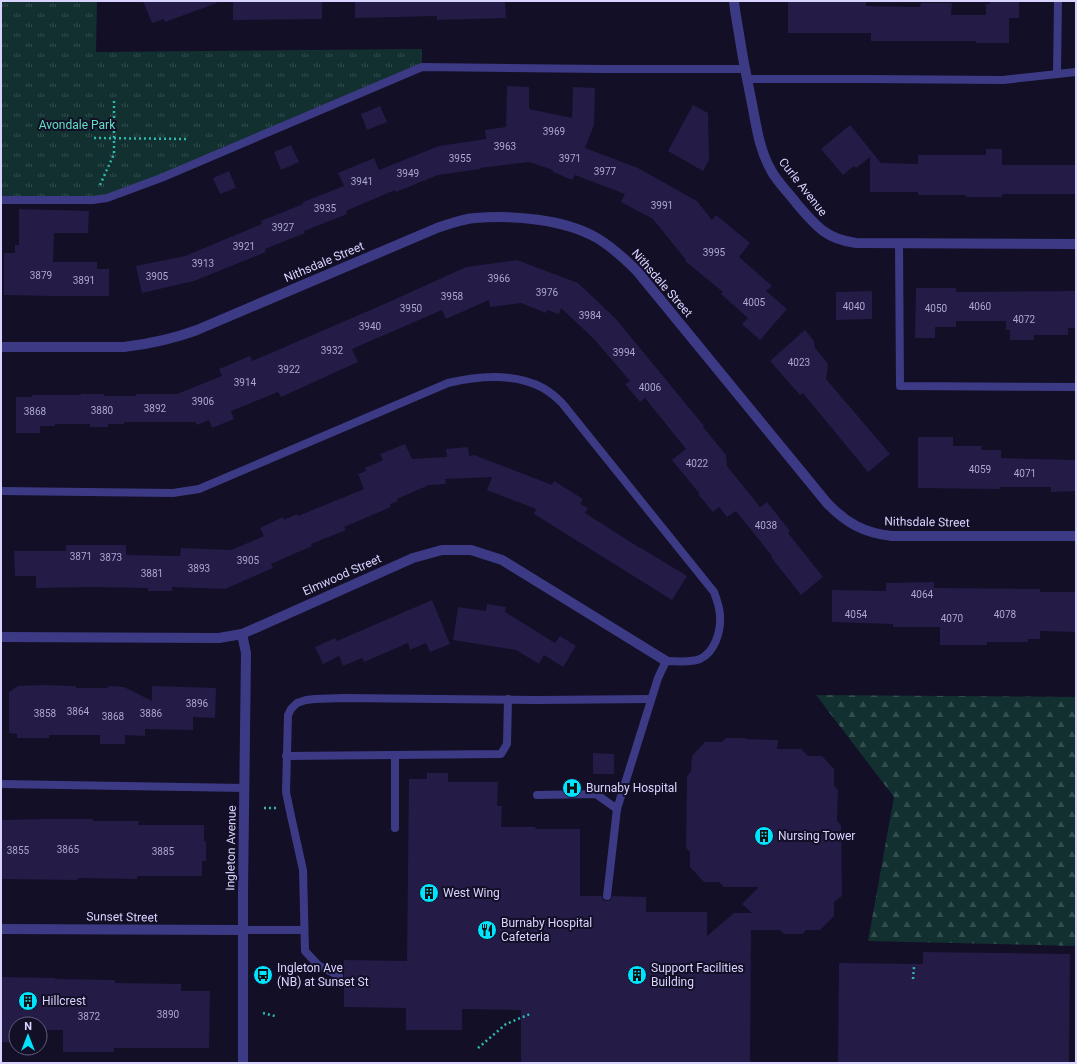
<svg xmlns="http://www.w3.org/2000/svg" width="1077" height="1064" font-family="Roboto,sans-serif">
	<style>
		.forest { fill: url(#forest-firs) }
		.park { fill: url(#park-tufts) }
		.building { fill: #241b47 }
		.lines { fill: none; stroke-linecap: round; stroke-linejoin: round }
		.path { stroke: #2fb8b0; stroke-width: 2.5; stroke-dasharray: 2 3; stroke-linecap: butt }
		.lane { stroke: #3d3a85; stroke-width: 8 }
		.street { stroke: #3d3a85; stroke-width: 10 }
		.labels { text-anchor: middle; stroke-width: 4; stroke-linejoin: round; paint-order: stroke }
		.number-label { font-size: 10px; fill: #aca6d1 }
		.park-label { font-size: 12px; fill: #5fe0c0; stroke: #130f26 }
		.street-label { font-size: 12px; fill: #d9d4ff; stroke: #130f26 }
		.poi-label { font-size: 12px; fill: #d9d4ff; stroke: #130f26; text-anchor: start }
	</style>
	<defs>
		<pattern id="forest-firs" width="22" height="20" patternUnits="userSpaceOnUse"><rect width="22" height="20" fill="#12302f"/><path d="M5 1l3.5 6h-7zM16 11l3.5 6h-7z" fill="#344d4e"/></pattern>
		<pattern id="park-tufts" width="24" height="20" patternUnits="userSpaceOnUse"><rect width="24" height="20" fill="#12302f"/><path d="M3 7l-1-3M5 7V3M7 7l1-3M15 17l-1-3M17 17v-4M19 17l1-3" fill="none" stroke="#344d4e"/></pattern>
	</defs>
	<rect width="100%" height="100%" fill="#130f26"/>
	<path class="forest" d="M816 695 1076 697V946L868 941 894 797Z"/>
	<path class="park" d="M1 1H97L96 52 422 49V67L107 198 1 200Z"/>
	<g class="building">
		<path d="M143 1H216L217 3 165 22 164 19 152 23Z"/>
		<path d="M233 1H322V19L233 20Z"/>
		<path d="M355 1H505L506 18 437 20V16L355 18Z"/>
		<path d="M788 1H843V2H866V6L920 7 921 3H952L951 15H986V4H990V1H1019V18H1009V43H976V41H871V33H788Z"/>
		<path d="M507 86 529 87V109L572 118 573 87 595 88 594 125 585 148 638 168 697 201 712 220 716 215 750 243 739 257 772 286 766 291 787 309 760 340 742 324 748 318 721 294 723 292 685 261 686 260 653 219 621 202 625 194 575 175 572 180 553 172V170L529 162 480 168V169L438 175 396 192 395 190 346 211 347 214 304 231 305 233 265 249 266 252 194 281 142 293 136 266 185 256 262 224 261 221 303 204V202L344 186 338 173 374 158 379 170 439 146 486 139 485 130 506 127Z"/>
		<path d="M693 105 708 113 709 160 703 171 668 151Z"/>
		<path d="M380 106 387 122 367 130 361 114Z"/>
		<path d="M850 125 881 163 918 164V155H986V149H1002V165H1076V194H1002V197H966V195H918V192H870V157L856 168 854 166 843 175 821 149Z"/>
		<path d="M291 145 299 162 281 170 274 152Z"/>
		<path d="M229 171 236 188 220 194 213 178Z"/>
		<path d="M19 209 89 211 88 233H54L53 262H97V269H109V296H53L4 295V253H15V245H19Z"/>
		<path d="M517 260 578 283 616 319 704 426 703 427 726 455 727 466 760 507 767 502 790 531 788 533 823 577 801 595 771 557 772 556 736 511 727 517 719 507 713 512 698 494 699 493 672 460 686 449 645 398 640 402 625 384 630 381 594 339 561 308 559 314 547 310 546 313 521 303 490 307 489 300 446 319 442 310 352 349 358 362 281 397 278 392 231 411 234 419 212 428 209 420 197 425 195 422H124V424H108V427H90V424H55V426H40V433H16V397H32V395H81V394H104V396H136V394H177L222 376 219 369 250 356 252 361 389 302 466 267Z"/>
		<path d="M916 288H956V292L1076 291V328H1068V335H1034V340H1010V330H1006V321H956V327H935V338H915Z"/>
		<path d="M872 291V319L836 320V292Z"/>
		<path d="M805 330 814 341 815 348 828 364 826 379 890 454 868 472 803 393 800 395 770 361Z"/>
		<path d="M918 437H953V446H982L981 450H1001V458L1076 460V491L1051 492V487H1000V489L918 488Z"/>
		<path d="M405 444 412 459 447 457 446 449 468 447 469 456 474 455 552 485 554 481 583 499 580 504 588 508 585 513 640 548H641L687 576 672 600 534 514 536 509 487 490 492 477 445 479 446 484 429 485 397 499 398 501 390 504 391 507 344 527 346 530 311 544 312 546 271 564 273 568 225 589 172 587V591H148V588L91 587 36 588V576H15L14 551H66V545H126V555L180 556 181 548 231 550 264 536 260 528 283 517 284 520 297 514 298 516 364 489 358 474 366 471 365 468 383 460 380 454Z"/>
		<path d="M934 582V588L1040 589V592H1076V632L1040 631V639H1028V642H987V645H940V627H893V624L832 622V590L886 591V583Z"/>
		<path d="M432 600 450 644 430 652 426 643 410 650 408 643 364 662 362 658 343 666 339 656 323 664 315 647 335 638 337 641Z"/>
		<path d="M487 604 506 607 505 612 555 643 560 636 576 646 563 667 544 655 539 664 516 650 453 640 458 607 486 611Z"/>
		<path d="M40 685 76 686V688H107L109 686 124 687 152 701V686L216 688 215 718 193 717V730L145 729V736L125 735V744H100V735H49V738H17V734L9 733V692L18 686Z"/>
		<path d="M726 738H745L747 739 778 740 777 749H801L808 756H822L834 769V786L838 790 837 821 841 825 842 896 834 902V916L820 930H806L803 934H784L780 930H751L750 1063H521V1010L462 1009V1030H406V1008L344 1007V960L407 961 409 779H427V773H448V782H498L497 806H502L501 827H536L535 829H580V896H602L603 900 607 901 611 900 612 896 646 897V912H707V936L734 913H752L742 904 759 887H724L719 882H704L690 867V852L686 848 687 776 691 772 692 756 705 742H722Z"/>
		<path d="M593 753 614 754V774H593Z"/>
		<path d="M44 819H93V821H139L138 825H204V841H206V861H202V876H137V879L78 878 77 880 1 879V820Z"/>
		<path d="M923 952 1070 954 1069 1063H838L839 963 923 964Z"/>
		<path d="M1 977 55 978V979L115 980V983L181 984V991H210L209 1048H114V1052H63V1030H40V1024H16V1043L1 1042Z"/>
	</g>
	<g class="lines">
		<g class="path">
			<path d="M94 138 187 139"/>
			<path d="M100 185 114 154V98"/>
			<path d="M264 808H276"/>
			<path d="M913 979 914 967"/>
			<path d="M263 1013 275 1016"/>
			<path d="M478 1048 506 1024 530 1014"/>
		</g>
		<g class="lane">
			<path d="M1057 74 1058 1"/>
			<path d="M747 79H867L1003 80 1076 72"/>
			<path d="M1 200H93L107 198 161 178 422 67 605 69H744"/>
			<path d="M899 243 900 386 1076 387"/>
			<path d="M1 491 173 493 199 489 448 383C478 376 515 373 543 388 550 392 556 397 562 403L714 592C717 600 720 608 720 616 721 631 715 652 700 659 690 663 677 661 666 661L658 678 617 809 607 896"/>
			<path d="M395 755V828"/>
			<path d="M286 756 501 754 507 744 508 699"/>
			<path d="M1 784 245 788"/>
			<path d="M537 795 596 794 617 809"/>
			<path d="M243 930H304"/>
			<path d="M339 976 318 965 305 951 303 870 291 816 286 792 288 715 291 709 297 703 306 700 315 699 344 698 538 700 651 699"/>
		</g>
		<g class="street">
			<path d="M734 1 735 10C740 43 746 76 753 109 757 130 760 151 771 170 777 182 789 193 797 204 816 226 826 239 856 243L1076 244"/>
			<path d="M1 347H124C149 344 173 339 197 330L437 228C449 224 462 219 475 218 513 215 564 219 597 238 612 247 625 259 637 271L827 503C846 523 864 533 892 536H1076"/>
			<path d="M242 634 246 653 243 892V1063"/>
			<path d="M1 637 219 638 242 634 265 624 413 558 442 550H471L502 560 666 661"/>
			<path d="M1 929 243 930"/>
		</g>
	</g>
	<defs>
		<symbol id="hospital-disc" viewBox="-11 -11 22 22"><circle r="9.5" fill="#00e5ff" stroke="#130f26"/><path d="M-5-5h3v3.5h4V-5h3V5h-3V1.5h-4V5h-3Z" fill="#111"/></symbol>
		<symbol id="building-disc" viewBox="-11 -11 22 22"><circle r="9.5" fill="#00e5ff" stroke="#130f26"/><path d="M-4-6H4V6H1V3H-1V6H-4ZM-2.5-4.3h1.7v1.8h-1.7ZM.8-4.3h1.7v1.8H.8ZM-2.5-1h1.7V.8h-1.7ZM.8-1h1.7V.8H.8Z" fill="#111"/></symbol>
		<symbol id="restaurant-disc" viewBox="-11 -11 22 22"><circle r="9.5" fill="#00e5ff" stroke="#130f26"/><path d="M-5-6h1v4h1v-4h1v4h1v-4h1v5L-1.5 .5V6h-2V.5L-5-1ZM5-6V6H3V1.5H1.5Q1.5-4 5-6Z" fill="#111"/></symbol>
		<symbol id="bus-disc" viewBox="-11 -11 22 22"><circle r="9.5" fill="#00e5ff" stroke="#130f26"/><path d="M-5-6H5V4H4V6H2V4H-2V6H-4V4H-5ZM-3.5-4V0h7V-4ZM-3.5 1.2v1.5H-2V1.2ZM2 1.2v1.5H3.5V1.2Z" fill="#111"/></symbol>
	</defs>
	<g fill-rule="evenodd">
		<use href="#hospital-disc" x="561" y="777" width="22" height="22"/>
		<use href="#building-disc" x="753" y="825" width="22" height="22"/>
		<use href="#building-disc" x="418" y="882" width="22" height="22"/>
		<use href="#restaurant-disc" x="476" y="919" width="22" height="22"/>
		<use href="#bus-disc" x="252" y="964" width="22" height="22"/>
		<use href="#building-disc" x="626" y="964" width="22" height="22"/>
		<use href="#building-disc" x="17" y="990" width="22" height="22"/>
	</g>
	<g class="labels">
		<g class="number-label">
			<text x="554" y="135">3969</text>
			<text x="505" y="150">3963</text>
			<text x="460" y="162">3955</text>
			<text x="570" y="162">3971</text>
			<text x="605" y="175">3977</text>
			<text x="408" y="177">3949</text>
			<text x="362" y="185">3941</text>
			<text x="662" y="209">3991</text>
			<text x="325" y="212">3935</text>
			<text x="283" y="231">3927</text>
			<text x="244" y="250">3921</text>
			<text x="714" y="256">3995</text>
			<text x="203" y="267">3913</text>
			<text x="41" y="279">3879</text>
			<text x="157" y="280">3905</text>
			<text x="499" y="282">3966</text>
			<text x="84" y="284">3891</text>
			<text x="547" y="296">3976</text>
			<text x="452" y="300">3958</text>
			<text x="754" y="306">4005</text>
			<text x="854" y="310">4040</text>
			<text x="980" y="310">4060</text>
			<text x="411" y="312">3950</text>
			<text x="936" y="312">4050</text>
			<text x="590" y="319">3984</text>
			<text x="1024" y="323">4072</text>
			<text x="370" y="330">3940</text>
			<text x="332" y="354">3932</text>
			<text x="624" y="356">3994</text>
			<text x="799" y="366">4023</text>
			<text x="289" y="373">3922</text>
			<text x="245" y="386">3914</text>
			<text x="650" y="391">4006</text>
			<text x="203" y="405">3906</text>
			<text x="155" y="412">3892</text>
			<text x="102" y="414">3880</text>
			<text x="35" y="415">3868</text>
			<text x="697" y="467">4022</text>
			<text x="980" y="473">4059</text>
			<text x="1025" y="477">4071</text>
			<text x="766" y="529">4038</text>
			<text x="81" y="560">3871</text>
			<text x="111" y="561">3873</text>
			<text x="248" y="564">3905</text>
			<text x="199" y="572">3893</text>
			<text x="152" y="577">3881</text>
			<text x="922" y="598">4064</text>
			<text x="856" y="618">4054</text>
			<text x="1005" y="618">4078</text>
			<text x="952" y="622">4070</text>
			<text x="197" y="707">3896</text>
			<text x="78" y="715">3864</text>
			<text x="45" y="717">3858</text>
			<text x="151" y="717">3886</text>
			<text x="113" y="720">3868</text>
			<text x="68" y="853">3865</text>
			<text x="18" y="854">3855</text>
			<text x="163" y="855">3885</text>
			<text x="168" y="1018">3890</text>
			<text x="89" y="1020">3872</text>
		</g>
		<g class="park-label">
			<text x="77" y="129">Avondale Park</text>
		</g>
		<g class="street-label">
			<text transform="translate(803 187) rotate(52)" y="4">Curle Avenue</text>
			<text transform="translate(324 262) rotate(-23)" y="4">Nithsdale Street</text>
			<text transform="translate(662 283) rotate(49)" y="4">Nithsdale Street</text>
			<text transform="translate(927 522) rotate(1)" y="4">Nithsdale Street</text>
			<text transform="translate(342 575) rotate(-24)" y="4">Elmwood Street</text>
			<text transform="translate(231 848) rotate(-89)" y="4">Ingleton Avenue</text>
			<text transform="translate(122 917) rotate(1)" y="4">Sunset Street</text>
		</g>
		<g class="poi-label">
			<text x="586" y="792">Burnaby Hospital</text>
			<text x="778" y="840">Nursing Tower</text>
			<text x="443" y="897">West Wing</text>
			<text x="501" y="927">Burnaby Hospital<tspan x="501" dy="14">Cafeteria</tspan></text>
			<text x="277" y="972">Ingleton Ave<tspan x="277" dy="14">(NB) at Sunset St</tspan></text>
			<text x="651" y="972">Support Facilities<tspan x="651" dy="14">Building</tspan></text>
			<text x="42" y="1005">Hillcrest</text>
		</g>
	</g>
	<rect width="1077" height="1064" fill="none" stroke="#d9d4ff" stroke-width="4"/>
	<g transform="translate(28 1036)"><circle r="19" fill="#130f26" stroke="#625e7d"/>
	<path d="M0-3L7 15L0 10L-7 15Z" fill="#00e5ff"/>
	<text y="-6" font-size="11" font-weight="bold" text-anchor="middle" fill="#d9d4ff">N</text>
	</g>
</svg>
